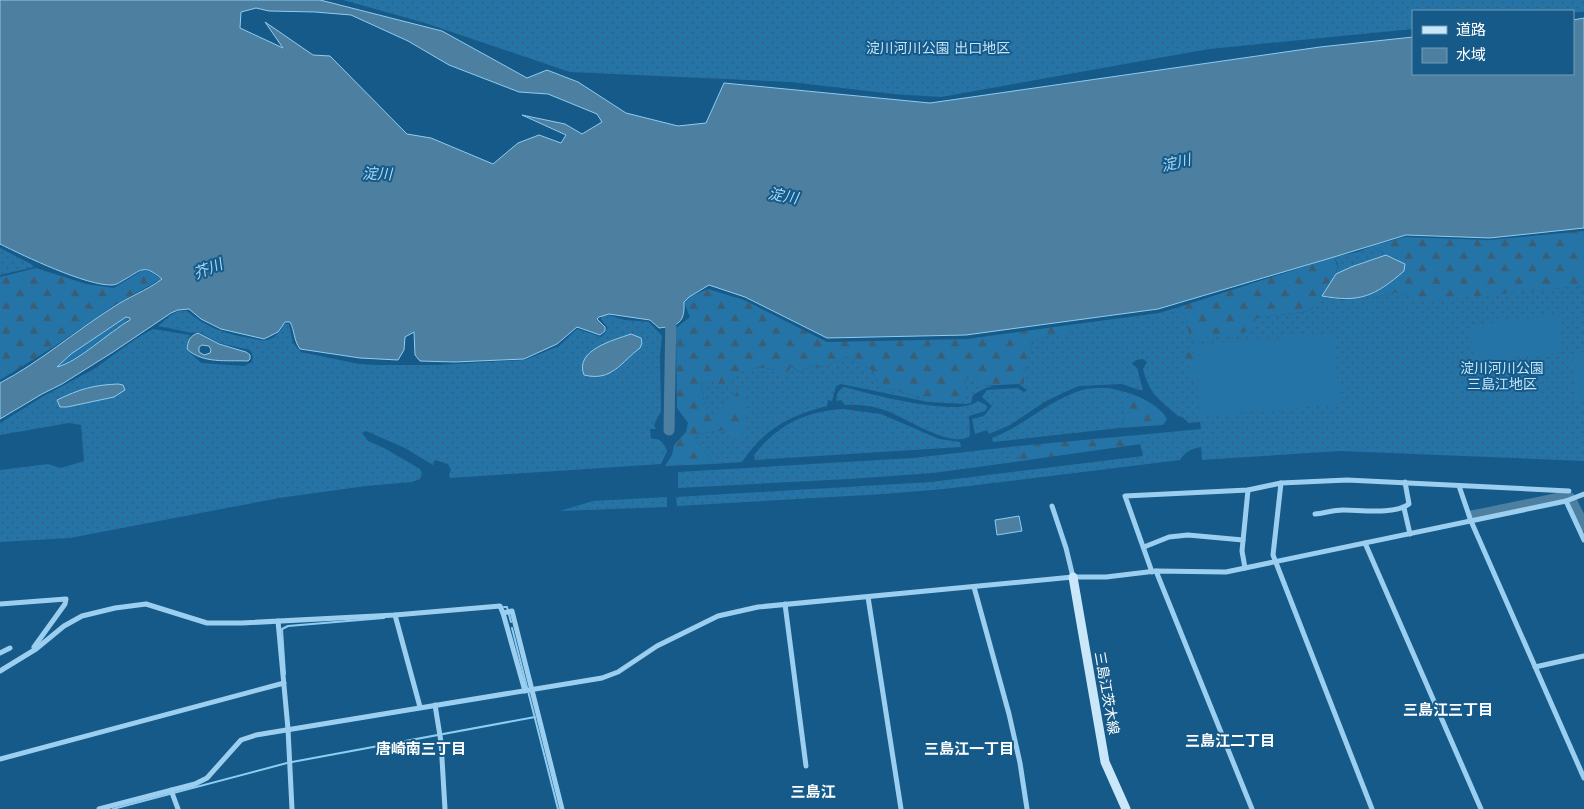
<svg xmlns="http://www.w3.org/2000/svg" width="1584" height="809" font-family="'DejaVu Sans','Noto Sans JP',sans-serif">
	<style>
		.grass { fill: url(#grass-dots) }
		.forest { fill: url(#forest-firs) }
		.garden { fill: #2474a7 }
		.water { fill: #4d7fa1; stroke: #8eccf2; fill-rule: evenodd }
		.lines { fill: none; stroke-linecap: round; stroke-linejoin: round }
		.stream { stroke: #8eccf2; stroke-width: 2 }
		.river { stroke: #4d7fa1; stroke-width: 11 }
		.minor { stroke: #9ccfef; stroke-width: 5 }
		.secondary { stroke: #cae7fa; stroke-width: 9 }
		.labels { text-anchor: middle; stroke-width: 4; stroke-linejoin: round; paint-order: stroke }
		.park-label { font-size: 14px; fill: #c2e5fb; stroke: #155a89 }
		.street-label { font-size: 14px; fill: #fff; stroke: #155a89 }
		.water-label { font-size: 15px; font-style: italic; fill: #a8d8f6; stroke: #155a89 }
		.neighbourhood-label { font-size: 15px; font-weight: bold; fill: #fff; stroke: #155a89 }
	</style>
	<defs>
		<pattern id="grass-dots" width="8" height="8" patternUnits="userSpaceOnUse" patternTransform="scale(1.25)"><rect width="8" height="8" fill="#2474a7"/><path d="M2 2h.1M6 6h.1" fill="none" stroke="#3a5e75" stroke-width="1.8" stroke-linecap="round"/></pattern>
		<pattern id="forest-firs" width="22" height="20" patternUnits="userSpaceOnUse" patternTransform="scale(1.25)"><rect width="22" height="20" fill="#2474a7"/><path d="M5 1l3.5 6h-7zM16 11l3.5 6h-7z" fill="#3a5e75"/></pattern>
	</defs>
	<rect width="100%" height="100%" fill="#155a89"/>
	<g class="grass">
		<path d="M343 0H1584V12L1413 11V29L1209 49 941 97 893 94 791 82 570 72 425 23Z"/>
		<path d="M1372 246 1386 255 1351 267 1336 274 1338 264 1334 257 1358 252Z"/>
		<path d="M0 248 31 264 34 267 0 275Z"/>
		<path d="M1584 286V461L1340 451 1202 460 1201 447C1192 449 1185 451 1180 460L944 489 884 494 677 506 676 497 931 482 1143 456 1138 435 1201 429 1200 422 1189 423 1182 417 1178 416C1159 399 1150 395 1143 369L1147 362 1143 359 1136 360 1132 364 1137 368 1143 390H1139L1122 384 1078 386 1046 401 1010 425 989 434 987 430 975 434 972 419 984 416 992 406 982 397 987 390 1017 388 1024 392 1027 390 1024 388 1023 374 1029 363 1031 342 1053 334H1069L1070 328 1069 325 1159 313 1179 307 1186 320 1191 340 1256 318 1309 311 1322 296 1342 300 1372 294 1374 298 1395 292 1411 296H1471Z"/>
		<path d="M179 311H187C205 327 227 335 251 338 256 339 262 341 267 340 276 338 280 332 284 324H289L293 343 301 352 359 364 375 365H437L525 360 559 346 577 329 601 337 606 332 607 327 601 319 602 316 608 315 625 320 649 322 662 336 660 355 661 411 654 425 656 429H650L651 439C660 438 664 443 667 451L661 464 450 478 449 475 451 470 448 464 435 460 433 465 405 448 366 431 362 433 368 441 384 448 420 469 422 473 420 479 412 482 366 486 279 498 70 538 0 542V470L48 464 61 468 84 461 81 425 69 423 0 435V423L42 397 94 369 137 338 153 329 190 335 186 349 201 363 244 366 252 362 253 357 250 350 219 343 199 332 192 333 158 326 171 315Z"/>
		<path d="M846 357 871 369 882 389 895 390 924 399 964 386 966 376 972 374 980 386H993C985 388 979 391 973 395L971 403 965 404 928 402 841 384 836 386 832 401 828 400 827 406C790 415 763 430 742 462L713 464 704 449 694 439 699 434 723 430 738 391 729 405 720 414H707V404L704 401 701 384 721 376 759 367 777 370 790 366 800 372 811 366 825 367Z"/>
		<path d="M844 387C870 394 959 418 978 401L986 405 987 408 985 411 969 416 970 436C951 449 906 418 887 411 873 406 860 404 845 405L841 400 836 401C837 394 838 390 844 387Z"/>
		<path d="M1109 388 1129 393 1130 397 1121 407 1124 415 1123 424 1119 428 993 442 992 438C1024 426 1049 400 1082 390 1090 388 1100 388 1109 388Z"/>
		<path d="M843 409 881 414 939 439 960 442 961 447 755 460 754 455C779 424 804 412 843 409Z"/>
		<path d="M1018 446 1021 461 933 473 849 479 678 488V472L913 458Z"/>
		<path d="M667 497V507L560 511 593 501Z"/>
	</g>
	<g class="forest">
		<path d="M1584 231V286L1413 302 1411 296 1395 292 1374 298 1372 294 1390 283 1397 259 1386 255 1372 246 1405 237 1490 240Z"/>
		<path d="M1334 257C1335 259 1337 264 1337 265 1339 278 1318 302 1309 311L1256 318 1253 331 1191 340 1186 320 1179 307Z"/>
		<path d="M36 268 86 284 114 288 143 270 151 272 161 279 113 306 55 346 0 380V277Z"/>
		<path d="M708 289 744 300 827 342 967 339 1069 325 1070 328 1069 334H1053L1031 342 1029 363 1023 374 1024 388 1019 384 980 386 972 374 966 377 964 400 924 399 895 390 882 389 871 369 846 357 825 367 811 366 800 372 791 366 788 373 782 378 777 370 759 367 730 375 723 387 718 385 721 377 701 384 704 401 707 404V414H720C728 406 734 392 744 389L745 424 741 440H731L723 430 699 434 694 439 704 449 713 464 665 466 672 455 674 445 686 432 688 423 677 408 676 328 690 317 684 302 689 297Z"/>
		<path d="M127 317 130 318V320C119 326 110 333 101 341 88 351 72 359 58 368L56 367 71 354Z"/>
		<path d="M1192 349 1196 381 1191 379 1184 351Z"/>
		<path d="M1129 393C1143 398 1160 406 1167 419L1163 425 1119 428 1123 424 1124 415 1121 407 1125 399 1130 397Z"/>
		<path d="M1138 435 1141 444 1021 461 1018 446Z"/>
	</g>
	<g class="garden">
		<path d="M1559 315 1563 352 1474 362 1470 325Z"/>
		<path d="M1333 333 1340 404 1200 416 1194 345Z"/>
		<path d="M1584 351V402L1575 403 1572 360Z"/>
	</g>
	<g class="water">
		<path d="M0 0H320L442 31 527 78 547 70 578 82 626 113 678 126 706 123 724 83 930 103 1320 47 1413 37V74H1573V20L1584 18V228L1490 238 1406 235 1334 257 1158 309 966 335 827 338 745 297 709 285 689 297 684 302C685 323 678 326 659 328L650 320 609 314 599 317 597 319 605 327V331L600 335 577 327 557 344 524 359 455 362 420 361 415 355 414 332 405 337 404 350 398 360 360 358 300 349C293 339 295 331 290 322H285L278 332 264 339 221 329 201 319 189 309 178 310 171 313 113 352 62 384 42 394 0 419V383C40 362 74 332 112 308 128 297 146 291 162 279 143 263 142 270 122 281 119 283 116 285 112 285 87 286 24 256 0 244ZM256 8 269 11 315 12 351 15 408 41 449 65 519 92 548 94 597 114 602 122 582 134 565 124 522 115 566 135 561 143 539 135 518 143 493 164 431 138 407 134 330 56 313 55 265 22 283 48 240 28 241 12ZM126 317 130 318V320C109 332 78 362 57 367L71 354Z"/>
		<path d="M1386 255 1405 264 1404 271C1375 296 1360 303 1322 296L1336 274 1351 267Z"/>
		<path d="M198 333 219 344 246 352 250 355V359L248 361C227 360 203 364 187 349 188 340 190 336 198 333ZM202 345 209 346 211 350 210 353 204 355 199 352V347Z"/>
		<path d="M631 334 641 338 642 343 640 348C621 362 612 382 584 375 574 350 614 340 631 334Z"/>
		<path d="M118 384 123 385 125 390 114 397 67 407H60L57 400C80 389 93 385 118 384Z"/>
		<path d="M1019 516 1022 531 997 535 995 520Z"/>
	</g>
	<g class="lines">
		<g class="stream">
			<path d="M504 607H507L511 622"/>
			<path d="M512 628 558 809"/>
			<path d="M285 674 282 629 288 626 384 618"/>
			<path d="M292 762 535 717"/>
			<path d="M113 809 287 763"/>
		</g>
		<g class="river">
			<path d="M669 430 671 311"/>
			<path d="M1472 516 1565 497 1570 498 1584 526"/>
		</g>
		<g class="minor">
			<path d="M1281 483 1273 555 1372 809"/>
			<path d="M1459 486 1471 521 1584 778"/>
			<path d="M1566 501 1584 494"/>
			<path d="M1052 506 1066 548 1073 577"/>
			<path d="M1404 508 1410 534"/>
			<path d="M1315 514C1324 513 1334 510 1343 510 1361 510 1394 515 1409 504L1405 482"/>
			<path d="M1365 543 1481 809"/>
			<path d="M1144 547 1169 537 1188 535 1243 540"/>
			<path d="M1245 568 1242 551 1248 490"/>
			<path d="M1156 571 1252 809"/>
			<path d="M1152 572 1125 496 1248 490 1281 483 1347 480 1569 491"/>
			<path d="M974 587 1009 714 1020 763 1027 809"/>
			<path d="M868 597 901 809"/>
			<path d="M0 604 66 599 65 604 34 647"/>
			<path d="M785 604 806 766"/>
			<path d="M503 613 512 611 562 809"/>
			<path d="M395 615 420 707"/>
			<path d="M278 621 288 729 292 809"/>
			<path d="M0 653 10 648"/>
			<path d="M1535 667 1584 656"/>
			<path d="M0 671 36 649 64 626 82 616 115 608 146 604 207 623H242L395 615 500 606 503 613 525 691"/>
			<path d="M435 705 441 742 445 809"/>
			<path d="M0 759 284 683"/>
			<path d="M171 790 178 809"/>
			<path d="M99 809 195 784 207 778 241 740 256 735 602 678 618 672 657 646 718 616 758 607 1073 577H1106L1156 571 1226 572 1566 501 1584 540"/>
		</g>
		<path class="secondary" d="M1073 577 1105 762 1126 809"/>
	</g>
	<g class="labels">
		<g class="park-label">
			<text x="938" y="53">淀川河川公園 出口地区</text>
			<text x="1502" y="373">淀川河川公園<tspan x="1502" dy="16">三島江地区</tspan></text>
		</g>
		<g class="street-label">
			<text transform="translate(1107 693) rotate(80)" y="5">三島江茨木線</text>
		</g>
		<g class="water-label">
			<text transform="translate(1176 163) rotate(-13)" y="5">淀川</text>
			<text transform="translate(377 174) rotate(1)" y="5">淀川</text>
			<text transform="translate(783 196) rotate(10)" y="5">淀川</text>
			<text transform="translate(208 269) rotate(-22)" y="5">芥川</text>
		</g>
		<g class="neighbourhood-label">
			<text x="1448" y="715">三島江三丁目</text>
			<text x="1230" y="746">三島江二丁目</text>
			<text x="421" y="754">唐崎南三丁目</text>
			<text x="969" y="754">三島江一丁目</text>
			<text x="813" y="797">三島江</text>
		</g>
	</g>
	<rect x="1412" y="10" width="162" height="65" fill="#155a89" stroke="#739cb8"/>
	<rect x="1422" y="26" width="25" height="8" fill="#cae7fa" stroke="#739cb8"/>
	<text x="1456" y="35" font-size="15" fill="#ffffff">道路</text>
	<rect x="1422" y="48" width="25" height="15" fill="#4d7fa1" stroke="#739cb8"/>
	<text x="1456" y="60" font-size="15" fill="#ffffff">水域</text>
</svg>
